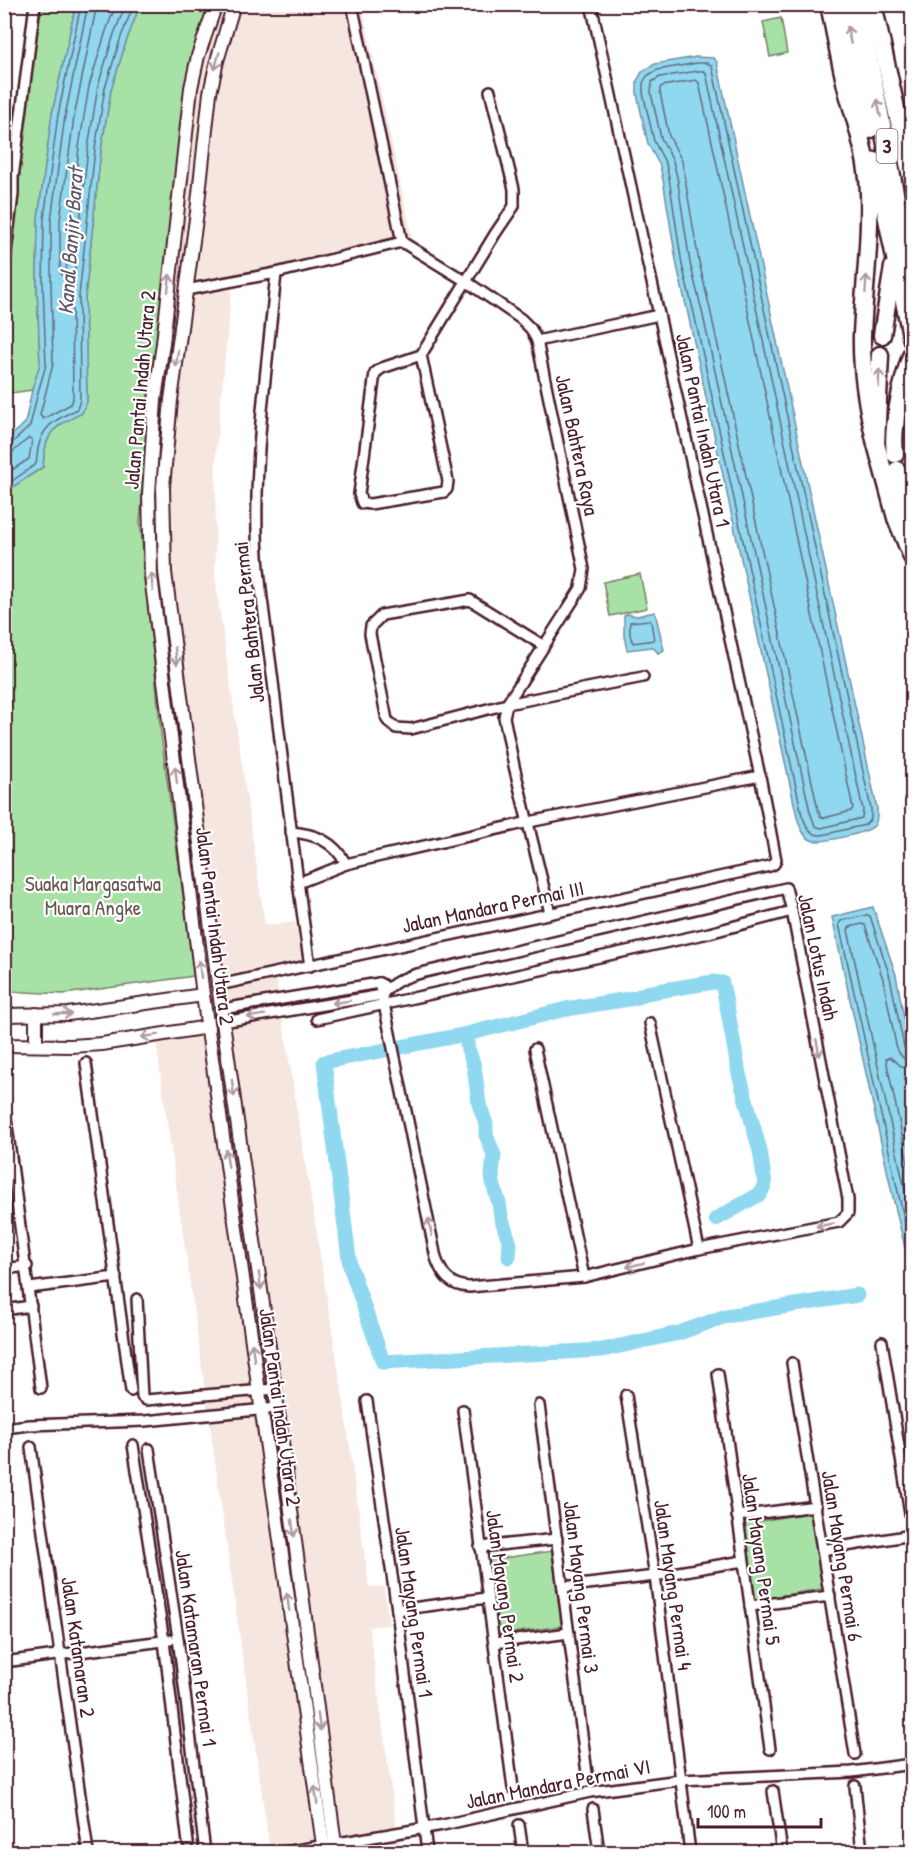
<svg xmlns="http://www.w3.org/2000/svg" width="917" height="1857" font-family="'Patrick Hand',sans-serif">
	<style>
		.built { fill: #f6e6e0 }
		.green { fill: #a7e1a5; stroke: #788068; stroke-width: 1.5 }
		.water { fill: #8fd8f0; stroke: #738ea1; stroke-width: 1.5 }
		.lines { fill: none; stroke-linecap: round; stroke-linejoin: round }
		.shore { stroke: #66697a; stroke-width: 1.5 }
		.river { stroke: #8fd8f0; stroke-width: 15 }
		.minor-casing { stroke: #4a1f2b; stroke-width: 14 }
		.tertiary-casing { stroke: #4a1f2b; stroke-width: 16 }
		.motorway-casing { stroke: #4a1f2b; stroke-width: 21 }
		.minor { stroke: #fff; stroke-width: 9 }
		.tertiary { stroke: #fff; stroke-width: 12 }
		.motorway { stroke: #fff; stroke-width: 16 }
		.oneway { stroke: #ae9aa0 }
		.labels { text-anchor: middle; stroke-width: 4.5; stroke-linejoin: round; paint-order: stroke }
		.shield { fill: #fff; stroke: #80626b; stroke-width: 1.5 }
		.shield-label { font-size: 20px; font-weight: bold; fill: #4a1f2b }
		.street-label { font-size: 21px; fill: #4a1f2b; stroke: #fff }
		.park-label { font-size: 21px; fill: #665950; stroke: #fff }
		.water-label { font-size: 22px; font-style: italic; fill: #5f5666; stroke: #fff }
	</style>
	<rect width="100%" height="100%" fill="#fff"/>
	<filter id="ink" filterUnits="userSpaceOnUse"><feTurbulence type="fractalNoise" baseFrequency=".0167" numOctaves="2"/><feDisplacementMap in="SourceGraphic" scale="12" xChannelSelector="R" yChannelSelector="G"/><feConvolveMatrix kernelMatrix="1 2 1 2 8 2 1 2 1" color-interpolation-filters="sRGB"/></filter>
	<g filter="url(#ink)">
		<path class="built" d="M207 5H362L413 242 232 284 216 452 215 577 265 925 295 922 302 960 274 965 344 1405 369 1587 384 1586 389 1625 369 1627 400 1852H270L156 1042 202 1034 161 735 140 521 162 300 187 90Z"/>
		<g class="green">
			<path d="M42 5H76L52 114 38 219 37 285 40 364 32 390 4 394 5 237Z"/>
			<path d="M140 5H207L187 90 162 300 140 521 161 735 194 976 64 994 5 991 4 490 14 486 43 467C45 431 52 428 82 413L87 401 85 297 101 150 111 90 127 39Z"/>
			<path d="M781 18 787 53 770 57 763 22Z"/>
			<path d="M640 574 647 608 610 616 603 582Z"/>
			<path d="M815 1512 827 1588 753 1600 741 1524Z"/>
			<path d="M552 1551 562 1626 498 1635 488 1560Z"/>
		</g>
		<g class="water">
			<path d="M76 4 140 5 127 39 111 90 101 150 85 297 87 401 82 413C52 428 45 431 43 467L14 486 5 490V441L25 423 32 390 40 364 37 285 38 219 52 114Z"/>
			<path d="M696 57 714 58 717 62 877 808C877 814 878 822 874 826 867 833 819 844 811 840 802 835 800 826 797 817L688 314 677 266 663 180 660 166 648 144 637 94V81L642 72 655 64Z"/>
			<path d="M655 612 664 650 658 653 653 647 627 650 624 636V616L627 614 637 616Z"/>
			<path d="M873 907 896 975 912 1061V1277L894 1202 832 917Z"/>
		</g>
		<g class="lines">
			<g class="shore">
				<path d="M88 4 65 116 51 220V285L53 364 40 415 43 419 71 404 73 399 72 296 88 148 98 86 114 34 126 4"/>
				<path d="M97 4 74 117 60 220V272L62 275 66 272 79 147 89 86 106 31 116 4"/>
				<path d="M697 63H707L712 66 871 809V819L865 825 822 835C809 836 806 825 802 815L694 313 682 265 669 178 666 164 654 141 643 93V83L647 76 657 70Z"/>
				<path d="M698 71H704L706 73 863 810 862 818 821 828 815 826 810 812 702 311 690 263 677 177 673 161 661 138 651 93 652 82 660 77Z"/>
				<path d="M696 80 699 83 714 151 853 808 851 811 824 818 821 817 818 810 710 309 699 262 682 161 669 136 660 92V88L662 86Z"/>
				<path d="M4 445 11 444 30 426 38 392 46 365 43 285 44 219 58 115 81 4"/>
				<path d="M4 453 14 451 29 438 32 440 29 459 4 475"/>
				<path d="M4 483 12 481 36 464C37 459 37 454 38 449 43 424 56 420 77 409L80 400 79 296 95 149 105 88 121 37 134 4"/>
				<path d="M649 620 651 622 654 640 633 643 630 635V622Z"/>
				<path d="M912 1052 907 1051 904 1047 890 977 870 916 867 915 841 921 839 924 900 1201 912 1252"/>
				<path d="M912 1060 903 1058 897 1050 883 979 865 925 862 924 850 927 848 930 912 1222"/>
				<path d="M912 1069 901 1066 890 1057 886 1059 912 1183"/>
			</g>
			<g class="river">
				<path d="M467 1034V1046L474 1066 479 1104 486 1124V1135L494 1155 492 1175 493 1184 499 1203 501 1217 510 1244 509 1257"/>
				<path d="M716 1219 760 1194 765 1184 760 1151 739 1074 728 1012 722 983 713 982 646 993 635 998 566 1009 467 1034 324 1062 350 1266 383 1362 602 1350 679 1333 726 1316 857 1295"/>
			</g>
			<defs>
				<g id="minor">
					<path d="M352 4 402 242 467 282 521 319 531 329 537 341 584 569 581 588 507 704 504 717 514 766 550 913"/>
					<path d="M4 212 7 193 12 182"/>
					<path d="M4 269 13 194V178L35 4"/>
					<path d="M276 273C268 359 255 445 257 532 258 585 268 638 274 690 285 782 296 874 310 966"/>
					<path d="M186 290 276 273 402 242"/>
					<path d="M537 341 659 315"/>
					<path d="M421 355 448 481 447 489 444 492 370 504 362 503 359 494 375 373 382 368 421 355 495 234 514 206V189L490 91"/>
					<path d="M544 646 470 600 382 615 371 626 370 634 387 720 396 728 411 729 507 704 643 677"/>
					<path d="M291 832C315 834 334 841 346 864"/>
					<path d="M298 883 346 864 529 822 760 776"/>
					<path d="M219 985 770 866 774 864 776 860 760 776 591 4"/>
					<path d="M222 1009 379 983 383 985"/>
					<path d="M317 1019 709 933 792 911"/>
					<path d="M223 1022 382 995C392 982 405 977 421 973L786 888 792 911 848 1199V1213L839 1222 699 1249 584 1277 469 1287C450 1286 442 1275 436 1258L384 1004 379 983"/>
					<path d="M650 1023 699 1249"/>
					<path d="M535 1049 584 1277"/>
					<path d="M86 1063 131 1391"/>
					<path d="M4 1103 41 1388"/>
					<path d="M4 1269 27 1266"/>
					<path d="M29 1288 116 1277"/>
					<path d="M137 1299 142 1397 146 1400 275 1389"/>
					<path d="M4 1310 31 1306"/>
					<path d="M882 1342 912 1526"/>
					<path d="M792 1363 855 1754"/>
					<path d="M718 1374 770 1749"/>
					<path d="M626 1395 655 1576 690 1852"/>
					<path d="M367 1401 397 1610 427 1852"/>
					<path d="M539 1405 587 1773"/>
					<path d="M463 1410 513 1788"/>
					<path d="M4 1428 29 1425 145 1421 277 1408"/>
					<path d="M133 1445 164 1641 188 1843"/>
					<path d="M31 1447 88 1852"/>
					<path d="M149 1449 178 1638 205 1852"/>
					<path d="M737 1516 816 1506"/>
					<path d="M480 1547 557 1539"/>
					<path d="M822 1550 912 1535"/>
					<path d="M563 1587 655 1576 743 1561"/>
					<path d="M750 1606 830 1596"/>
					<path d="M397 1610 487 1598"/>
					<path d="M494 1643 569 1633"/>
					<path d="M4 1662 170 1640"/>
					<path d="M855 1786 862 1852"/>
					<path d="M773 1791 782 1852"/>
					<path d="M593 1809 599 1852"/>
					<path d="M519 1825 523 1852"/>
					<path d="M285 1852 443 1825 590 1792 680 1780 852 1772 912 1764"/>
				</g>
				<g id="tertiary">
					<path d="M216 4 198 56 191 88 163 343 155 400 149 494 151 576 203 995 324 1852"/>
					<path d="M234 4 217 61 210 93 197 212 171 400 163 487 165 572 223 1022 275 1389 336 1852"/>
					<path d="M4 1015 68 1014 203 995"/>
					<path d="M4 1045 71 1046 102 1044 208 1027"/>
					<path d="M36 1045V1014"/>
				</g>
				<g id="motorway">
					<path d="M829 4C835 33 840 62 847 90 856 123 868 158 869 193 871 240 864 287 862 335 861 372 867 407 876 444"/>
					<path d="M843 4 869 130"/>
					<path d="M858 4 889 159 912 289"/>
					<path d="M873 4 912 181"/>
					<path d="M875 161 912 340"/>
					<path d="M882 335 893 267"/>
					<path d="M880 355 876 444 896 518 912 557"/>
					<path d="M895 454C891 427 903 378 912 353"/>
					<path d="M897 470 902 496 912 532"/>
				</g>
			</defs>
			<use href="#minor" class="minor-casing"/>
			<use href="#tertiary" class="tertiary-casing"/>
			<use href="#motorway" class="motorway-casing"/>
			<use href="#minor" class="minor"/>
			<use href="#tertiary" class="tertiary"/>
			<use href="#motorway" class="motorway"/>
		</g>
		<defs><path id="oneway-shaft" d="M-6 0H5M1.5-3L5.5 0L1.5 3" fill="none" stroke-width="1.6" stroke-linecap="round" stroke-linejoin="round" transform="scale(1.5)"/></defs>
		<g class="oneway">
			<use href="#oneway-shaft" transform="translate(849 35) rotate(-101)"/>
			<use href="#oneway-shaft" transform="translate(217 61) rotate(105)"/>
			<use href="#oneway-shaft" transform="translate(879 108) rotate(-101)"/>
			<use href="#oneway-shaft" transform="translate(169 283) rotate(-83)"/>
			<use href="#oneway-shaft" transform="translate(866 284) rotate(-86)"/>
			<use href="#oneway-shaft" transform="translate(177 358) rotate(98)"/>
			<use href="#oneway-shaft" transform="translate(879 378) rotate(-88)"/>
			<use href="#oneway-shaft" transform="translate(152 582) rotate(-96)"/>
			<use href="#oneway-shaft" transform="translate(176 656) rotate(83)"/>
			<use href="#oneway-shaft" transform="translate(176 775) rotate(-97)"/>
			<use href="#oneway-shaft" transform="translate(200 969) rotate(-97)"/>
			<use href="#oneway-shaft" transform="translate(341 1002) rotate(171)"/>
			<use href="#oneway-shaft" transform="translate(63 1014) rotate(-2)"/>
			<use href="#oneway-shaft" transform="translate(256 1016) rotate(171)"/>
			<use href="#oneway-shaft" transform="translate(150 1036) rotate(171)"/>
			<use href="#oneway-shaft" transform="translate(818 1048) rotate(79)"/>
			<use href="#oneway-shaft" transform="translate(233 1088) rotate(82)"/>
			<use href="#oneway-shaft" transform="translate(227 1158) rotate(-98)"/>
			<use href="#oneway-shaft" transform="translate(825 1225) rotate(170)"/>
			<use href="#oneway-shaft" transform="translate(430 1227) rotate(-102)"/>
			<use href="#oneway-shaft" transform="translate(635 1265) rotate(166)"/>
			<use href="#oneway-shaft" transform="translate(260 1281) rotate(82)"/>
			<use href="#oneway-shaft" transform="translate(253 1352) rotate(-98)"/>
			<use href="#oneway-shaft" transform="translate(293 1528) rotate(82)"/>
			<use href="#oneway-shaft" transform="translate(288 1602) rotate(-98)"/>
			<use href="#oneway-shaft" transform="translate(319 1722) rotate(82)"/>
			<use href="#oneway-shaft" transform="translate(316 1795) rotate(-98)"/>
		</g>
	</g>
	<g class="labels">
		<rect class="shield" x="876.5" y="129" width="21" height="34" rx="4.5"/>
		<g class="shield-label">
			<text x="887" y="153">3</text>
		</g>
		<g class="street-label">
			<text transform="translate(140 390) rotate(-85)" y="7">Jalan Pantai Indah Utara 2</text>
			<text transform="translate(703 430) rotate(78)" y="7">Jalan Pantai Indah Utara 1</text>
			<text transform="translate(577 445) rotate(78)" y="7">Jalan Bahtera Raya</text>
			<text transform="translate(249 622) rotate(-96)" y="7">Jalan Bahtera Permai</text>
			<text transform="translate(493 907) rotate(-12)" y="7">Jalan Mandara Permai III</text>
			<text transform="translate(215 926) rotate(83)" y="7">Jalan Pantai Indah Utara 2</text>
			<text transform="translate(818 957) rotate(78)" y="7">Jalan Lotus Indah</text>
			<text transform="translate(280 1407) rotate(82)" y="7">Jalan Pantai Indah Utara 2</text>
			<text transform="translate(842 1556) rotate(81)" y="7">Jalan Mayang Permai 6</text>
			<text transform="translate(761 1559) rotate(82)" y="7">Jalan Mayang Permai 5</text>
			<text transform="translate(673 1585) rotate(82)" y="7">Jalan Mayang Permai 4</text>
			<text transform="translate(581 1587) rotate(83)" y="7">Jalan Mayang Permai 3</text>
			<text transform="translate(505 1596) rotate(82)" y="7">Jalan Mayang Permai 2</text>
			<text transform="translate(414 1612) rotate(82)" y="7">Jalan Mayang Permai 1</text>
			<text transform="translate(78 1647) rotate(82)" y="7">Jalan Katamaran 2</text>
			<text transform="translate(196 1648) rotate(82)" y="7">Jalan Katamaran Permai 1</text>
			<text transform="translate(558 1784) rotate(-11)" y="7">Jalan Mandara Permai VI</text>
		</g>
		<g class="park-label">
			<text x="93" y="891">Suaka Margasatwa<tspan x="93" dy="24">Muara Angke</tspan></text>
		</g>
		<g class="water-label">
			<text transform="translate(70 241) rotate(-86)" y="8">Kanal Banjir Barat</text>
		</g>
	</g>
	<rect width="917" height="1857" fill="none" stroke="#fff" stroke-width="24"/>
	<rect x="12" y="12" width="893" height="1833" fill="none" stroke="#4a1f2b" stroke-width="2" filter="url(#ink)"/>
	<path d="M698 1818v9h123v-9" fill="none" stroke="#4a1f2b" stroke-width="3"/>
	<text x="707" y="1818" font-size="18" fill="#4a1f2b" stroke="#ffffff" stroke-width="4.5" paint-order="stroke">100 m</text>
</svg>
